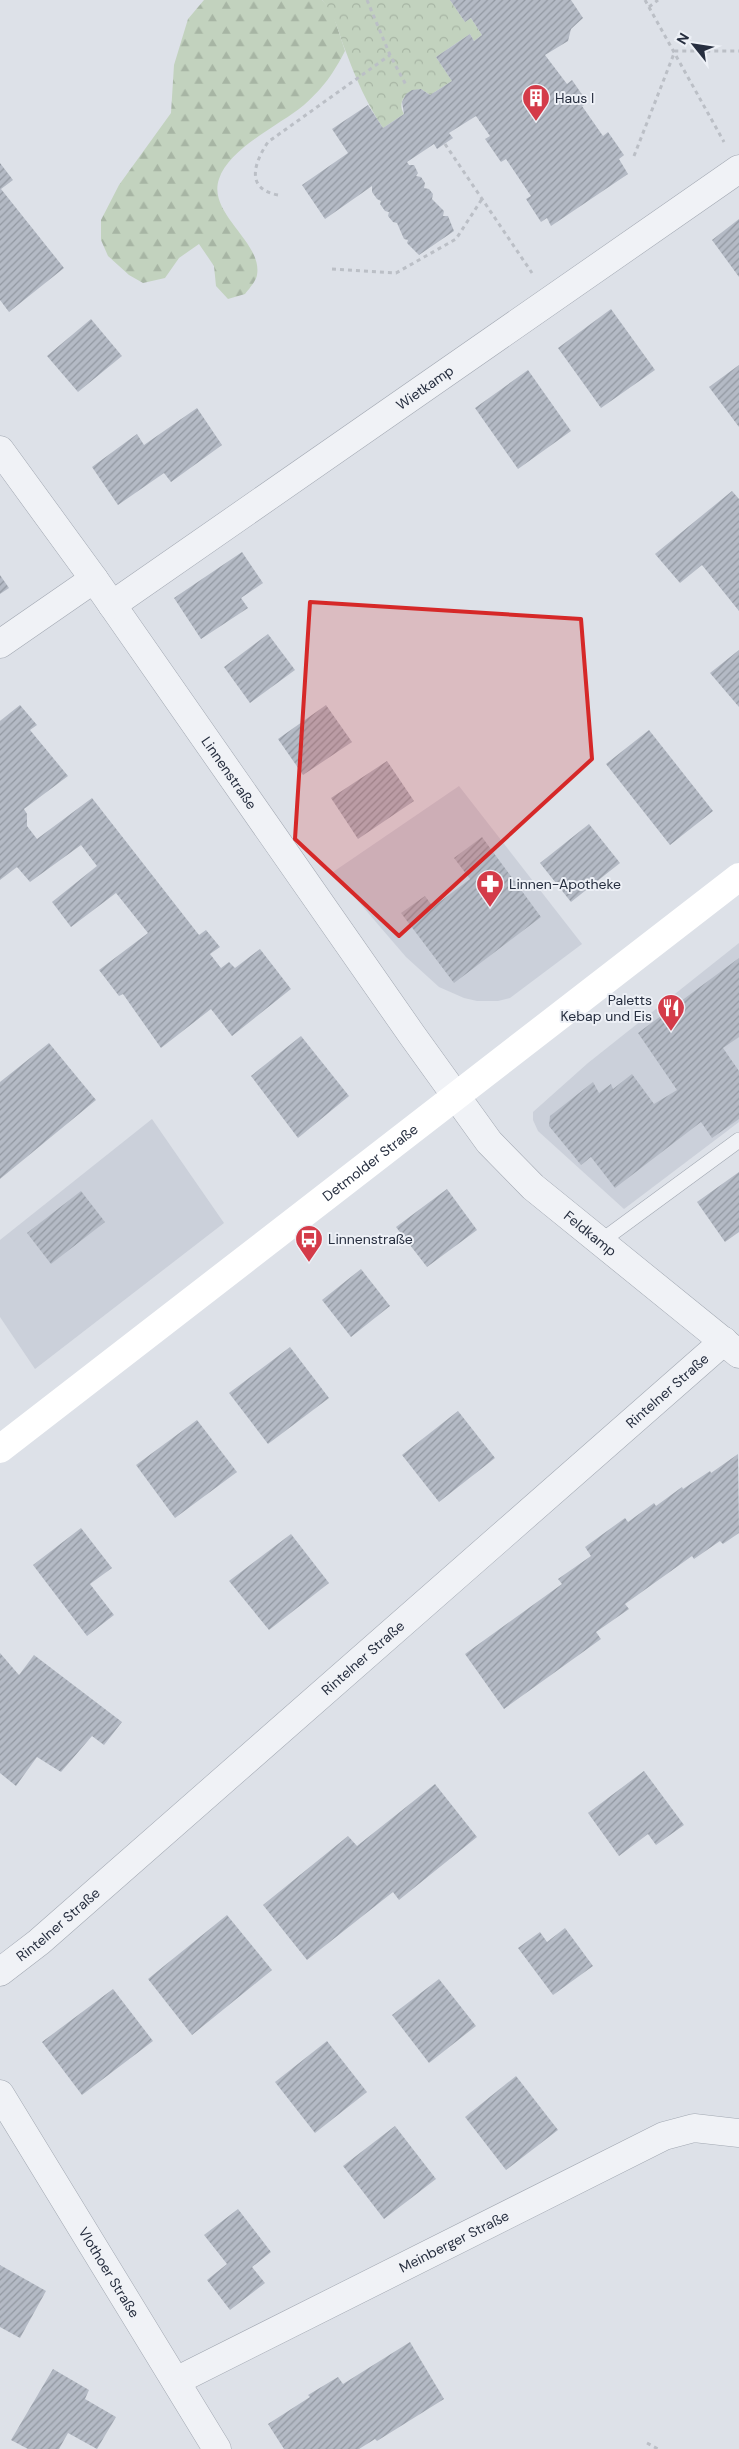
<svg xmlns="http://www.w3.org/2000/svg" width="739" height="2449" font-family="'DM Sans',sans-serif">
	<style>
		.built { fill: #cbd0da }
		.forest { fill: url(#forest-firs) }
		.park { fill: url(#park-crowns) }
		.building { fill: url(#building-hatch) }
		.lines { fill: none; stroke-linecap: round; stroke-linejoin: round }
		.lane-casing { stroke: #a2a8b2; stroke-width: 16 }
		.street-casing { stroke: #a2a8b2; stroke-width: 29 }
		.path { stroke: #bbbfc6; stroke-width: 3; stroke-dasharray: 4 4; stroke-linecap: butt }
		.lane { stroke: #f0f2f6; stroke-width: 15 }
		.street { stroke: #f0f2f6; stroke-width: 28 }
		.secondary { stroke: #fff; stroke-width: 28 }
		.marked { fill: #d62828; fill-opacity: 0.2; stroke: #d62828; stroke-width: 4; stroke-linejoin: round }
		.labels { text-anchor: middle; stroke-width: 4; stroke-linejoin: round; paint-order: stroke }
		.poi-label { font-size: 14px; fill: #262e3f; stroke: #edf0f6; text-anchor: start }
		.street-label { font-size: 14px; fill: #262e3f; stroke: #edf0f6 }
	</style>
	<defs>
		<pattern id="forest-firs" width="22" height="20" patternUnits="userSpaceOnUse" patternTransform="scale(1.25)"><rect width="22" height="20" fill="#c2d2be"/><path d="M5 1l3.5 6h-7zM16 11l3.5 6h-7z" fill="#a7b5a4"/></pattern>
		<pattern id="park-crowns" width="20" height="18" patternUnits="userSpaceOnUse" patternTransform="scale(1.25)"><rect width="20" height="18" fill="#c2d2be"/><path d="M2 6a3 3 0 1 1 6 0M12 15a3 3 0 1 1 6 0" fill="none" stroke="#a7b5a4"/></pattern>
		<pattern id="building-hatch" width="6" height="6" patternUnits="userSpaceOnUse" patternTransform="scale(1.25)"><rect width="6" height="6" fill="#b4bac5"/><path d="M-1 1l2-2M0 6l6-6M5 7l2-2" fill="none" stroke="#9298a1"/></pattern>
	</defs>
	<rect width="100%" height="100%" fill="#dde1e8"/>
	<g class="built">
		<path d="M459 786 582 944 510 998 498 1001H477L464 998 439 987 406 957 333 872Z"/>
		<path d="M739 943V1122L624 1209 538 1131 533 1120V1112L588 1063Z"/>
		<path d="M152 1119 224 1223 35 1369 0 1317V1240Z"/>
	</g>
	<path class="forest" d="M204 0H322L332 11 345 51C333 74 324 87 304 105 280 125 229 148 219 179 207 214 263 242 257 275 256 281 249 289 245 294L228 299 216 286 214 266 199 244 179 258 165 278 143 283 129 275 108 256 101 240V220L119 185 171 113 174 65 188 19Z"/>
	<path class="park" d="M322 0H450L465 22 471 18 482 35 474 41 470 34 436 57 452 81 430 95 421 89C408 91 396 100 404 114L383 128C367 104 356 79 346 52 338 33 336 15 322 0Z"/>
	<g class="building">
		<path d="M450 0H571L583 18 571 29 568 41 545 55 567 84 572 80 588 103 582 106 603 136 608 132 624 155 619 159 628 174 551 226 547 218 541 222 526 199 531 196 506 159 501 162 485 139 490 136 476 116 449 133 453 138 437 149 434 144 407 162 409 165H414L418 173 416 176 421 177 425 183 424 188 429 189 433 194 432 199 444 211 443 216H448L454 231 419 255 407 243 408 240 404 239 397 223 393 222 388 216 389 212 385 211 380 204 381 201 377 199 372 192V186L325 219 302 185 348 153 332 129 368 105 383 128 404 114 402 102 406 94 412 90 421 89 430 95 452 81 436 57 470 34 474 41 482 35 471 18 465 22Z"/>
		<path d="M0 163 13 180 1 189 64 268 9 312 0 300Z"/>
		<path d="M739 219V277L712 240Z"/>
		<path d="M611 309 655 370 601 408 558 348Z"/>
		<path d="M91 319 122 356 78 392 47 356Z"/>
		<path d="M739 365V427L709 387Z"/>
		<path d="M528 370 571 431 518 469 475 408Z"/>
		<path d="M197 408 222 445 171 482 164 473 118 505 92 467 137 434 144 445Z"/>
		<path d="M732 491 739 499V611L702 565 680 583 655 554Z"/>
		<path d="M242 552 263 583 241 598 248 608 201 639 174 598Z"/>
		<path d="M0 575 9 588 0 594Z"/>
		<path d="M268 634 295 670 250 703 224 667Z"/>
		<path d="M739 650V707L710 673Z"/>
		<path d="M20 705 37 725 30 730 68 776 24 809 27 814V826L37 839 92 798 199 935 206 930 220 947 210 954 221 968 229 962 235 968 260 949 291 989 232 1036 211 1009 161 1048 123 994 119 996 99 970 148 933 116 893 71 927 52 902 97 866 81 845 30 882 17 867 0 880V721Z"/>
		<path d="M326 705 352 742 303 775 278 739Z"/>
		<path d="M649 730 713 811 670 845 606 764Z"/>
		<path d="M387 761 414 801 358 839 331 798Z"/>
		<path d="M589 824 620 863 571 902 540 863Z"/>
		<path d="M482 837 541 917 454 983 401 913 425 896 433 907 470 879 454 858Z"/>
		<path d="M739 958V1037L723 1048 739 1071V1119L712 1138 701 1122 615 1188 591 1157 581 1165 549 1126 550 1116 593 1082 599 1093 611 1084 613 1089 632 1074 654 1104 677 1090 638 1033Z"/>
		<path d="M301 1036 349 1096 298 1138 251 1076Z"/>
		<path d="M49 1043 96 1100 0 1179V1082Z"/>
		<path d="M739 1172V1232L725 1242 697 1202Z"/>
		<path d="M447 1189 477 1230 427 1267 396 1227Z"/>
		<path d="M81 1191 105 1222 51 1264 27 1233Z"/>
		<path d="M361 1269 390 1306 351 1337 322 1300Z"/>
		<path d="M290 1347 329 1398 268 1444 229 1393Z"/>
		<path d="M458 1411 495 1458 439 1502 402 1455Z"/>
		<path d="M197 1420 237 1472 175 1518 136 1465Z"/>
		<path d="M738 1454 739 1533 723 1544 720 1541 694 1559 692 1556 625 1604 629 1609 596 1632 601 1639 504 1709 465 1654 562 1584 558 1579 591 1556 585 1547 625 1518 628 1522 654 1503 656 1506 682 1487 683 1489 710 1471 711 1473Z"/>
		<path d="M81 1528 112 1568 90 1584 114 1615 87 1636 33 1565Z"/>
		<path d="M291 1534 329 1583 269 1630 229 1581Z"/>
		<path d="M0 1653 19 1675 34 1655 122 1722 104 1745 92 1736 61 1772 37 1757 16 1786 0 1773Z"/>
		<path d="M644 1771 684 1825 656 1845 648 1834 619 1856 588 1813Z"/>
		<path d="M435 1784 477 1837 399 1900 393 1892 307 1960 263 1905 348 1836 357 1846Z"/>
		<path d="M227 1915 272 1970 192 2035 148 1979Z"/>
		<path d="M565 1928 593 1966 553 1995 518 1948 540 1932 547 1942Z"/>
		<path d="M439 1979 476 2026 429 2063 392 2015Z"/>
		<path d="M113 1989 153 2041 82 2095 42 2042Z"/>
		<path d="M327 2041 367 2092 315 2133 275 2082Z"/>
		<path d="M516 2076 558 2130 506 2170 465 2117Z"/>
		<path d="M395 2126 436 2179 384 2219 343 2166Z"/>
		<path d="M238 2209 271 2252 252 2267 265 2283 230 2310 207 2280 227 2264 204 2235Z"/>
		<path d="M0 2265 46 2291 20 2338 0 2327Z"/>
		<path d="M410 2342 444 2399 377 2441 375 2439 359 2449H284L268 2424 310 2397 308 2395 338 2377 343 2384Z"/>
		<path d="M53 2369 89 2390 85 2399 116 2417 97 2449 68 2433 59 2449H28L11 2440Z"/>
	</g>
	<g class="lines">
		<defs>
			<path id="lane" d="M600 1242 739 1140"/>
			<g id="street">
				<path id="s1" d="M0 450 94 579 412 1035 489 1142 533 1187 739 1354"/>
				<path id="s2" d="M112 605 739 169"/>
				<path d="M0 644 94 579"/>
				<path id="s3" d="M0 1972 39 1942 724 1341"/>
				<path id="s4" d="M0 2094 217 2449"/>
				<path id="s5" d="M176 2381 664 2136 694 2128 739 2133"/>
			</g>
		</defs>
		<use href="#lane" class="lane-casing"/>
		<use href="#street" class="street-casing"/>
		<g class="path">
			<path d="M367 0 390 55 406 85"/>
			<path d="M645 0 724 142"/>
			<path d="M649 7 658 0"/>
			<path d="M445 144 532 273"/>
			<path d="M634 156 675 51H739"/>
			<path d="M278 195C245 189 254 163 268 142L390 55"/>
			<path d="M332 269 396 273 456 239 482 199"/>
			<path d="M647 2443 658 2449"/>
		</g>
		<use href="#lane" class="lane"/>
		<use href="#street" class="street"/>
		<path class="secondary" id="s6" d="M0 1449 739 877"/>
	</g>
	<path class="marked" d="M310 602 581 619 592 759 399 936 295 839Z"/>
	<defs>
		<symbol id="building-pin" viewBox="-11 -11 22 30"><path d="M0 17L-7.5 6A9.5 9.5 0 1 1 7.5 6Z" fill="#d43b49" stroke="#edf0f6"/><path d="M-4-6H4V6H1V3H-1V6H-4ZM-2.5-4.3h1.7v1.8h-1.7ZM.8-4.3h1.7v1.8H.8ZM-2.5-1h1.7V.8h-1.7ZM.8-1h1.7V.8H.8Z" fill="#fff"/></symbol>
		<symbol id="pharmacy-pin" viewBox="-11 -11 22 30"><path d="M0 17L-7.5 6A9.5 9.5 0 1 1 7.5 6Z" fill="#d43b49" stroke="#edf0f6"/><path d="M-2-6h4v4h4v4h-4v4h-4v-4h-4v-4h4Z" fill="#fff"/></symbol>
		<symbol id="restaurant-pin" viewBox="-11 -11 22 30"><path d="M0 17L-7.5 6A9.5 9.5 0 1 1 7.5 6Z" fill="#d43b49" stroke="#edf0f6"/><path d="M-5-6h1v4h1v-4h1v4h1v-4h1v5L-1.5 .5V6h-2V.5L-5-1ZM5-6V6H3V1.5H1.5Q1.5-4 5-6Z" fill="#fff"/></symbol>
		<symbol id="bus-pin" viewBox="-11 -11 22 30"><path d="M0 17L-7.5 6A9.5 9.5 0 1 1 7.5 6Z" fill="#d43b49" stroke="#edf0f6"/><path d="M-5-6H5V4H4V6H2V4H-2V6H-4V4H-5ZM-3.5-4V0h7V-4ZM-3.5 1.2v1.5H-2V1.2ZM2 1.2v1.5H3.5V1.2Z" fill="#fff"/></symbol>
	</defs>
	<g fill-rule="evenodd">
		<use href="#building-pin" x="520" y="82" width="32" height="43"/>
		<use href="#pharmacy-pin" x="474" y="868" width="32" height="43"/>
		<use href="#restaurant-pin" x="655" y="992" width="32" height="43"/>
		<use href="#bus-pin" x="293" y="1223" width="32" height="43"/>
	</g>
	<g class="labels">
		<g class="poi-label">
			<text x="555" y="103">Haus I</text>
			<text x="509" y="889">Linnen-Apotheke</text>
			<text x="652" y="1005" text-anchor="end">Paletts<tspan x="652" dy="16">Kebap und Eis</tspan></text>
			<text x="328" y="1244">Linnenstraße</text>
		</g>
		<g class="street-label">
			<text dy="5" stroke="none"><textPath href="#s2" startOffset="381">Wietkamp</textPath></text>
			<text dy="5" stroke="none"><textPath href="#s1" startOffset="396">Linnenstraße</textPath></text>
			<text dy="5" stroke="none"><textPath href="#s6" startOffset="468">Detmolder Straße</textPath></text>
			<text dy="5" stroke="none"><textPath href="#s1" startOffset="984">Feldkamp</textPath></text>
			<text dy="5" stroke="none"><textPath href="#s3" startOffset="885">Rintelner Straße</textPath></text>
			<text dy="5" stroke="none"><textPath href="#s3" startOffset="480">Rintelner Straße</textPath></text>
			<text dy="5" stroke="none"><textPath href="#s3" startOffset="75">Rintelner Straße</textPath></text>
			<text dy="5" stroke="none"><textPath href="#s5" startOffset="311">Meinberger Straße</textPath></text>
			<text dy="5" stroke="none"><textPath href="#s4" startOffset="209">Vlothoer Straße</textPath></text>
		</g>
	</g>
	<g transform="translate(694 45) rotate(300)" stroke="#edf0f6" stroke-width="4" paint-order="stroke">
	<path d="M0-4L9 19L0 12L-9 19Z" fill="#262e3f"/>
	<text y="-8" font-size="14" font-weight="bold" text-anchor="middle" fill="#262e3f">N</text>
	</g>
</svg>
